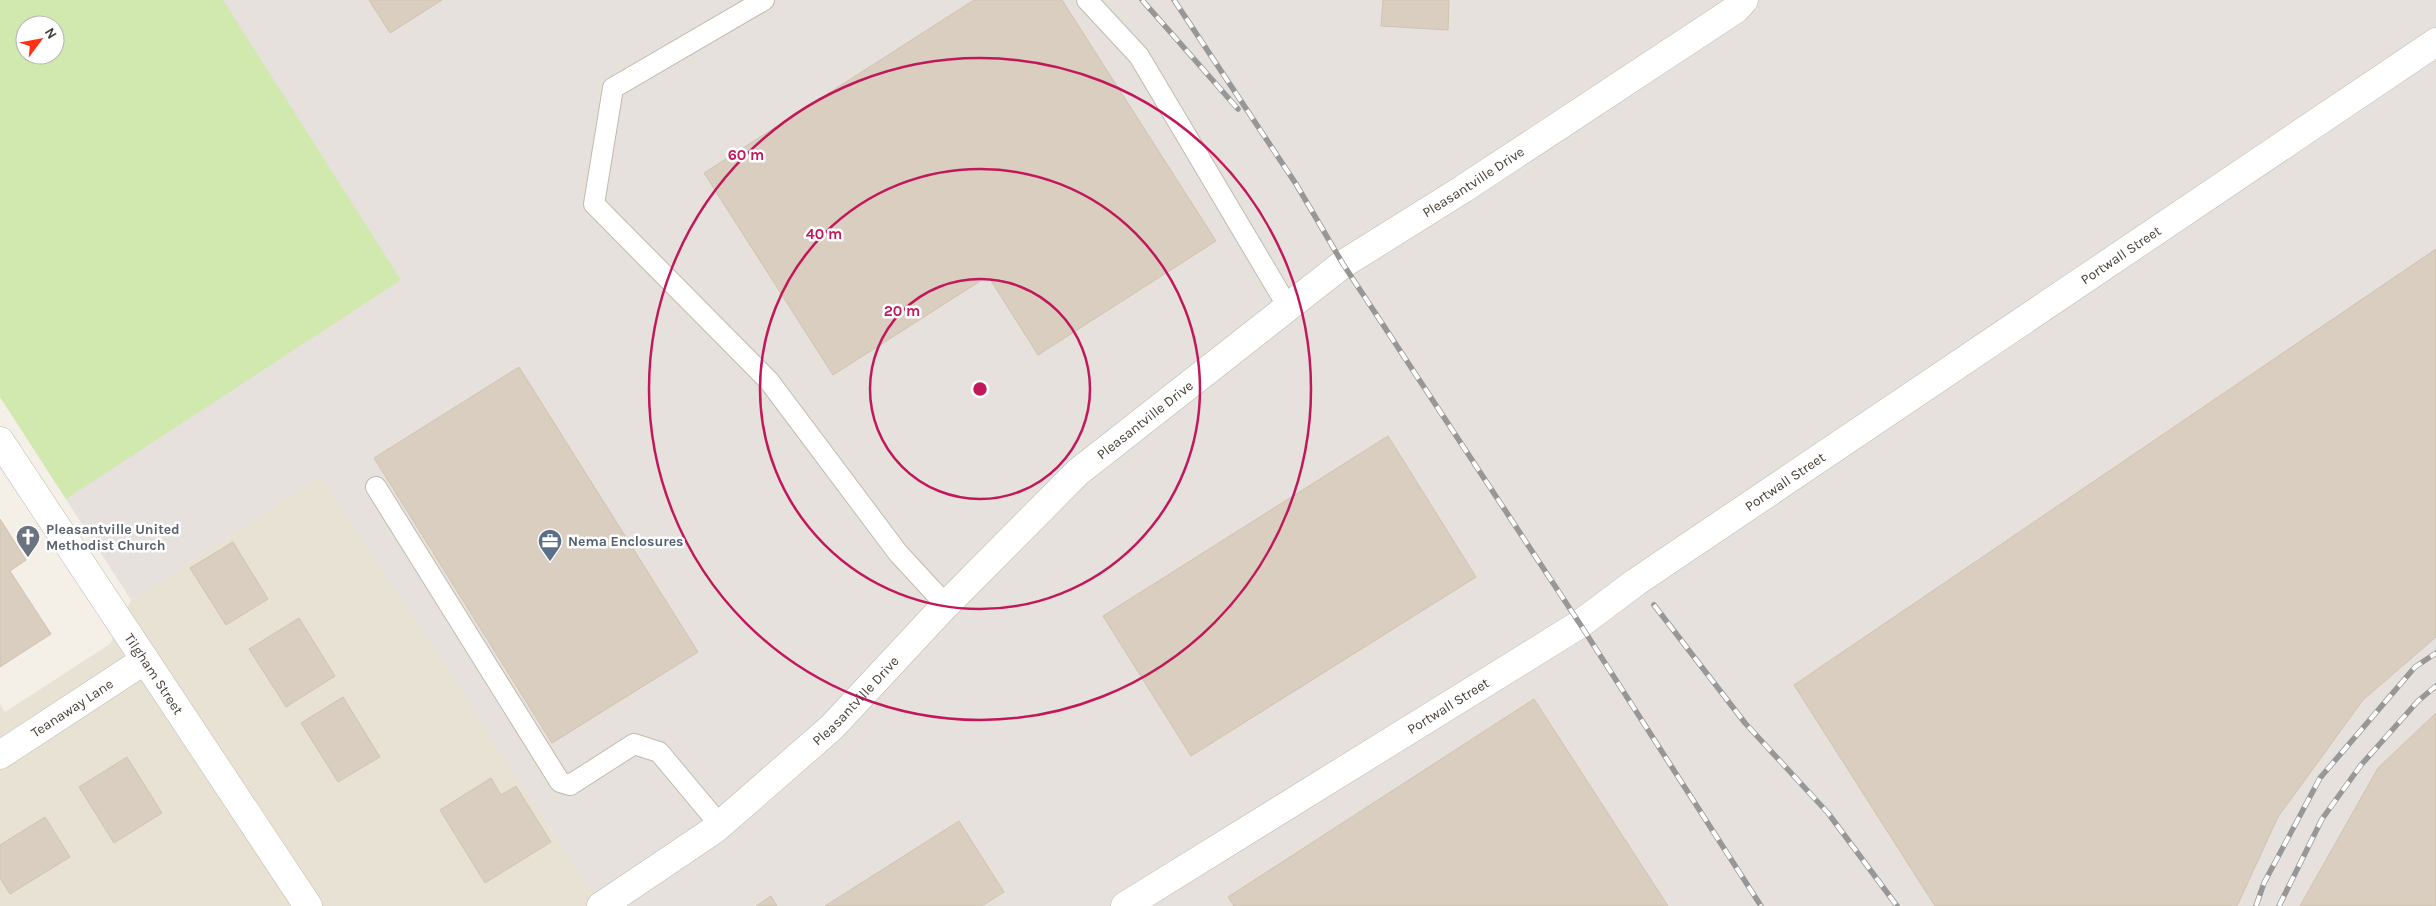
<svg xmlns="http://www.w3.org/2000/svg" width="2436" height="906" font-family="Karla,sans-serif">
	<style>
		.residential { fill: #e8e2d5 }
		.industrial { fill: #e6e1dc; fill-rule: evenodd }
		.green { fill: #d1e9af; fill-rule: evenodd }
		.building { fill: #d9cebf; stroke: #d1c3af }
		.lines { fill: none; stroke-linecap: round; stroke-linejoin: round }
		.lane-casing { stroke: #c3baac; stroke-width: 22 }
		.street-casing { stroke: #c3baac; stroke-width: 29 }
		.lane { stroke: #fff; stroke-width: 20 }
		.street { stroke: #fff; stroke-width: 28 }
		.rail-casing { stroke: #979797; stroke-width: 5.5 }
		.rail { stroke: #fff; stroke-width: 4; stroke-dasharray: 11; stroke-linecap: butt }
		.ring { fill: none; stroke: #c2185b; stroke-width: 2.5 }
		.labels { text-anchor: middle; stroke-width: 5; stroke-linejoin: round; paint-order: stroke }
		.street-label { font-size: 14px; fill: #474036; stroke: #fff }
		.worship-label { font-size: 14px; font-weight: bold; fill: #5b616d; stroke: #fff; text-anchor: start }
		.service-label { font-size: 14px; font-weight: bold; fill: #4e5e75; stroke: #fff; text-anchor: start }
		.centre { fill: #c2185b; stroke: #fff; stroke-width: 2.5 }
		.ring-label { font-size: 15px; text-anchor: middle; font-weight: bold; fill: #c2185b; stroke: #fff; stroke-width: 5; stroke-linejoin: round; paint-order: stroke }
	</style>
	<rect width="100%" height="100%" fill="#f4f0e7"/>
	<path class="residential" d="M321 476 601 906H0V704L5 712 110 644 131 600Z"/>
	<path class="industrial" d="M0 0H2436V906H601L321 476 131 600 0 397ZM25 25H55V55H25Z"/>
	<path class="green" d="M0 0H223L401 280 66 499 0 397ZM25 25H55V55H25Z"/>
	<g class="building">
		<path d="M369 0H442L390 33Z"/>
		<path d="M974 0H1062L1216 241 1038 355 988 276 833 375 704 173Z"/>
		<path d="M1383 0H1449L1448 30 1381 26Z"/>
		<path d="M2436 249V637L2363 700 2278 817 2237 906H1935L1794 685Z"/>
		<path d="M519 367 698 652 552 743 374 458Z"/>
		<path d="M1388 436 1476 577 1191 756 1103 616Z"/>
		<path d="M0 519 26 560 10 571 51 634 0 667Z"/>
		<path d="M233 542 268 599 226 625 190 568Z"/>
		<path d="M299 618 335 676 286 707 249 649Z"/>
		<path d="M343 697 380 757 338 782 301 723Z"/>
		<path d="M1534 699 1668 906H1234L1228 897Z"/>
		<path d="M2436 713V906H2300L2378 768Z"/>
		<path d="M127 757 162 813 114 843 79 787Z"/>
		<path d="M491 778 501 795 516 786 551 842 485 883 440 810Z"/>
		<path d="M45 817 70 857 10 894 0 878V845Z"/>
		<path d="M959 821 1004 892 982 906H825Z"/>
		<path d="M771 896 777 906H756Z"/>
	</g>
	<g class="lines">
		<defs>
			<g id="lane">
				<path d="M764 0 613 88 594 204 769 381 898 553 946 605"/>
				<path d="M1087 0 1139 56 1288 307"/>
				<path d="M376 487 560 782 570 785 634 744 659 752 720 825"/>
			</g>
			<g id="street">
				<path id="s1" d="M0 441 308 906"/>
				<path id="s2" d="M0 755 145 660"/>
				<path id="s3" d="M601 906 714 830 832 727 939 612 1078 472 1343 264 1463 189 1736 9 1744 0"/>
				<path id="s4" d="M1125 906 1580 624 1636 582 2436 42"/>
			</g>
		</defs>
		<use href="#lane" class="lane-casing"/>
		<use href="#street" class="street-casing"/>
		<use href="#lane" class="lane"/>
		<use href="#street" class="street"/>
		<defs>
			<g id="rail">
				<path d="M1142 0 1238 109"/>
				<path d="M1174 0 1296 184 1343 264 1580 624 1761 906"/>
				<path d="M1654 605 1745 723 1828 813 1897 906"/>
				<path d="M2256 906 2264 883 2320 778 2415 667 2436 653"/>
				<path d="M2279 906 2322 819 2361 765 2418 701 2436 686"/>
			</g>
		</defs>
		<use href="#rail" class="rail-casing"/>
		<use href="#rail" class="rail"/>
	</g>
	<g class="ring">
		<circle cx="980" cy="389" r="110"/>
		<circle cx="980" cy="389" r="220"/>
		<circle cx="980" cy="389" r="331"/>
	</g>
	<defs>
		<symbol id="church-pin" viewBox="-11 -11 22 30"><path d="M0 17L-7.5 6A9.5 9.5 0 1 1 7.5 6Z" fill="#6b7280" stroke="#fff"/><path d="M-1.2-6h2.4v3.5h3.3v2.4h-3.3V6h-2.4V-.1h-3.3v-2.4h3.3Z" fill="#fff"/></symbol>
		<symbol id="office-pin" viewBox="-11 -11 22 30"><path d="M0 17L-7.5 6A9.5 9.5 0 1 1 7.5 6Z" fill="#5c6f8a" stroke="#fff"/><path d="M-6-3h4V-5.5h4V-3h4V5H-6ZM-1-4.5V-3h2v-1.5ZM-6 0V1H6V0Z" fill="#fff"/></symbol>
	</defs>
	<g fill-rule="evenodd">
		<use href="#church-pin" x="14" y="523" width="28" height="38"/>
		<use href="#office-pin" x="536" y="527" width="28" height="38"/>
	</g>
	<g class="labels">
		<g class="street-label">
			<text dy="5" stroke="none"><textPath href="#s3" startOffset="1138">Pleasantville Drive</textPath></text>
			<text dy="5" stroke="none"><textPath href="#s4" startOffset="1190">Portwall Street</textPath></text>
			<text dy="5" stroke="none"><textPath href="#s3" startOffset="732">Pleasantville Drive</textPath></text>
			<text dy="5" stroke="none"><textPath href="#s4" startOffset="785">Portwall Street</textPath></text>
			<text dy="5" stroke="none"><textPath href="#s1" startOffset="279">Tilgham Street</textPath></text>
			<text dy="5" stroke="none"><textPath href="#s3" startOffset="328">Pleasantville Drive</textPath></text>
			<text dy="5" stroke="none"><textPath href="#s4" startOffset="380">Portwall Street</textPath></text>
			<text dy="5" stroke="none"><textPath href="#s2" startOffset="86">Teanaway Lane</textPath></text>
		</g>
		<g class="worship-label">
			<text x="46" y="534">Pleasantville United<tspan x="46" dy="16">Methodist Church</tspan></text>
		</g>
		<g class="service-label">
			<text x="568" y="546">Nema Enclosures</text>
		</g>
	</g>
	<circle cx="980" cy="389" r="8" class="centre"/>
	<g class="ring-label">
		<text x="746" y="160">60 m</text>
		<text x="824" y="239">40 m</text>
		<text x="902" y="316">20 m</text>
	</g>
	<g transform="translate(40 40) rotate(58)"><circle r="24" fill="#ffffff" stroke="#b5b3af"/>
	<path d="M0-4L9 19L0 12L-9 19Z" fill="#ff3013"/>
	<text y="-8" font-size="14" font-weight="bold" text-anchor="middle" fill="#474036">N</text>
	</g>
</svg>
